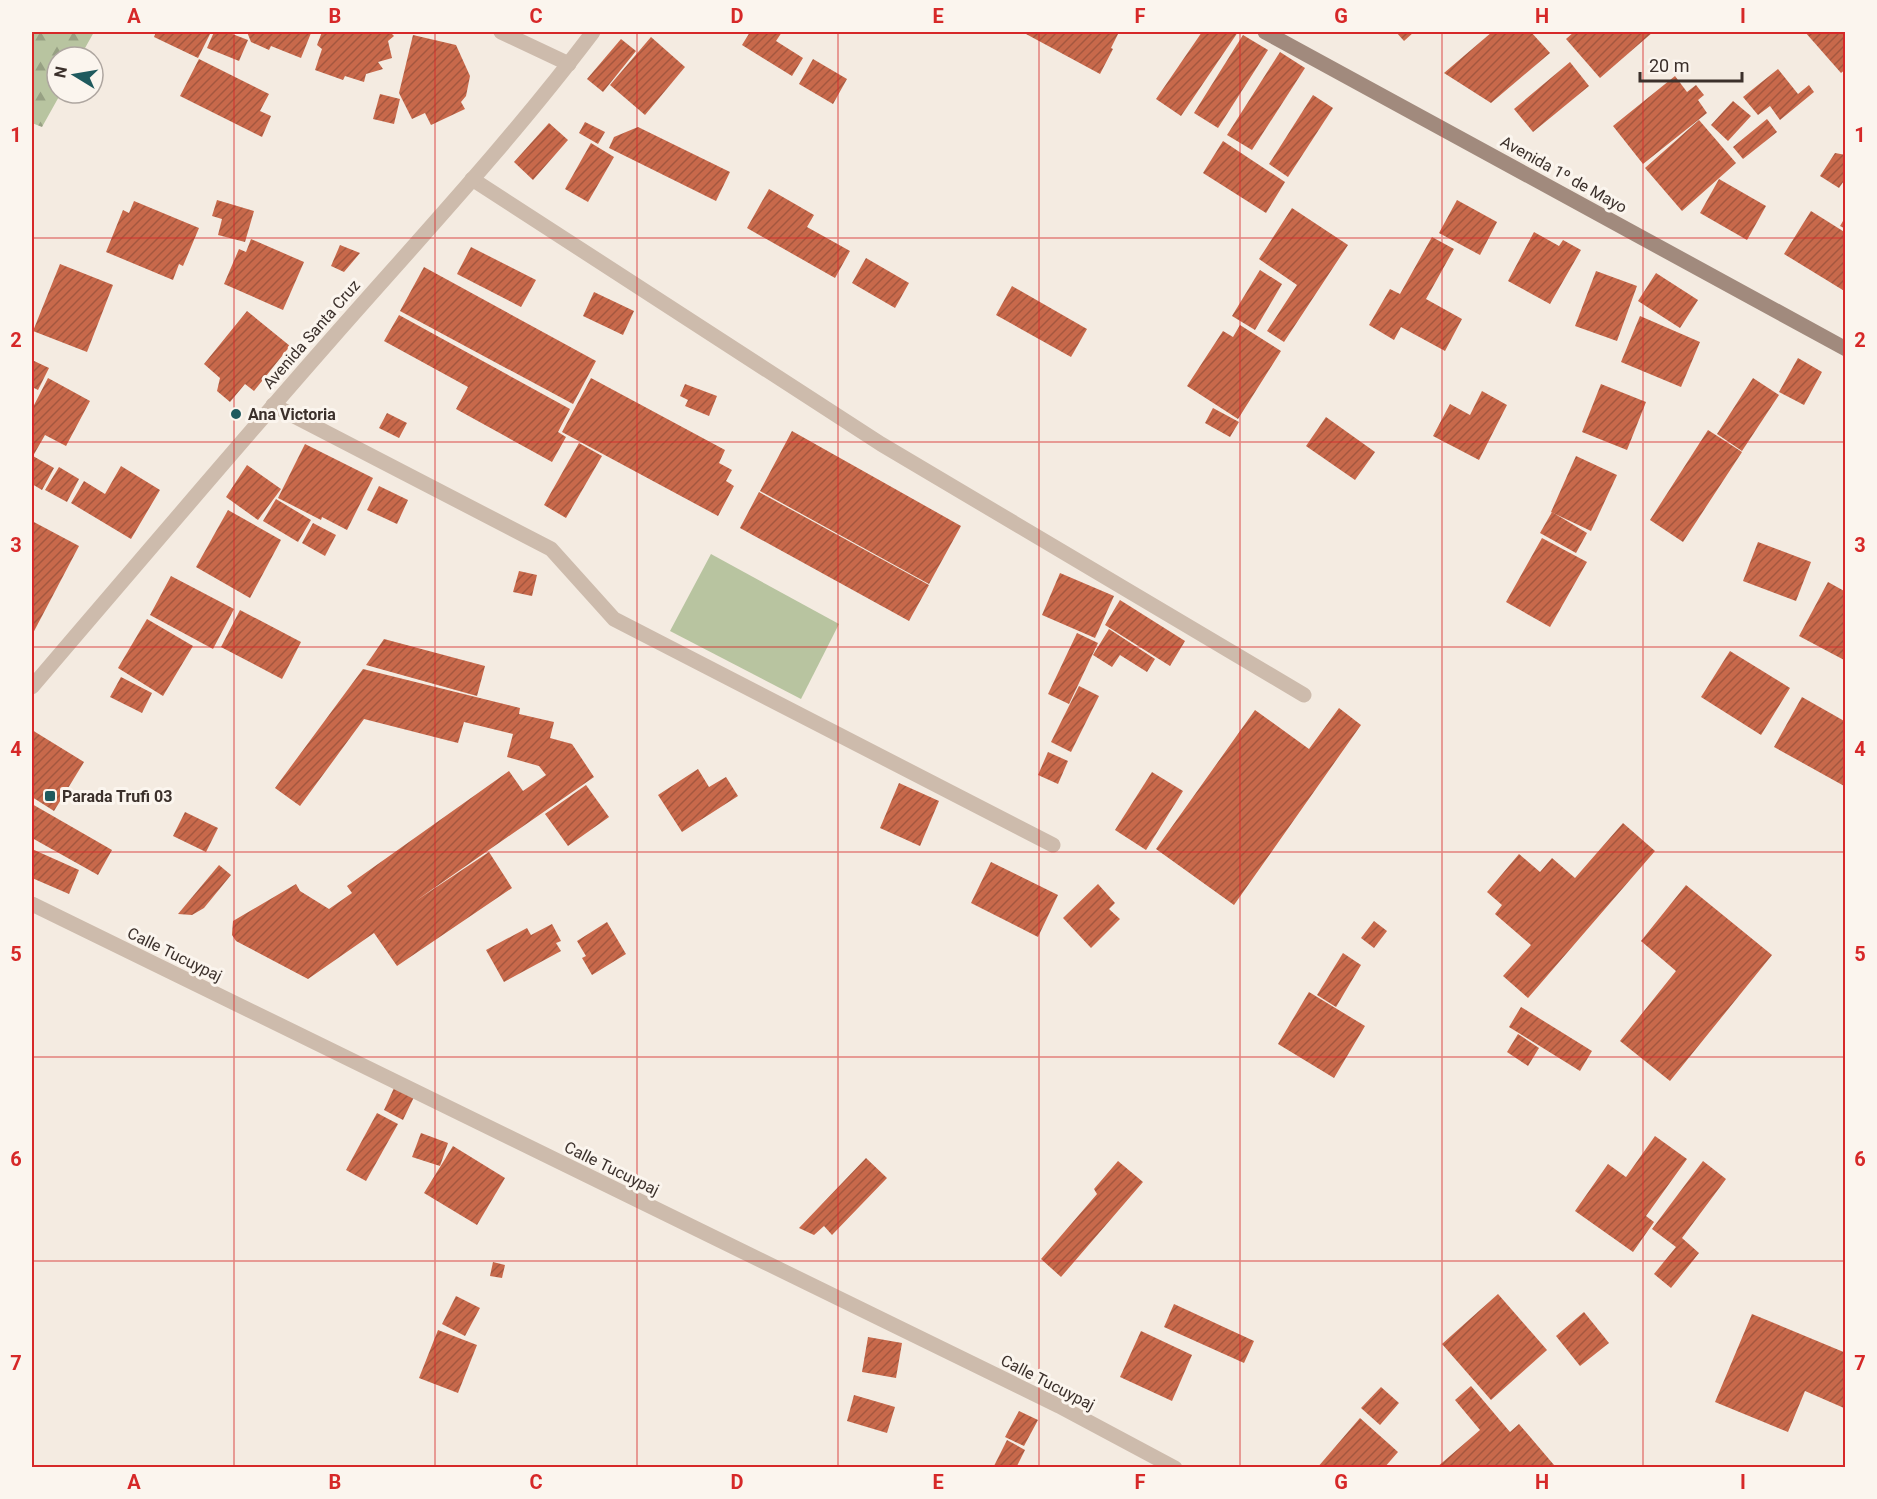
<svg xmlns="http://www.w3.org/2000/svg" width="1877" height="1499" font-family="Roboto,sans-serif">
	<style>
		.grass { fill: #b8c4a0 }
		.forest { fill: url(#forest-firs) }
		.building { fill: url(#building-hatch) }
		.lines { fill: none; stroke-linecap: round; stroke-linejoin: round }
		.lane { stroke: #cdbbac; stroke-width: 15 }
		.street { stroke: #cdbbac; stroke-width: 15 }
		.secondary { stroke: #a18a7d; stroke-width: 15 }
		.grid { fill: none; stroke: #d62828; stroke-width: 1.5; stroke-opacity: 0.55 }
		.poi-dot { fill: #1f5a5e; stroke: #fbf5ee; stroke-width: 2 }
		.labels { text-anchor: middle; stroke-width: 6; stroke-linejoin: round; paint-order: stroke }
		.street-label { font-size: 16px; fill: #3b302b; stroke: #fbf5ee }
		.poi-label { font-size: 16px; font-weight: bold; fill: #3b302b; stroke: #fbf5ee; text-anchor: start }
		.neatline { fill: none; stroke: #d62828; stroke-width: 2 }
		.grid-label { font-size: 20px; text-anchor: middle; font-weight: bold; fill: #d62828 }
	</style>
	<defs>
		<pattern id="forest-firs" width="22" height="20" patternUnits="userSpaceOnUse" patternTransform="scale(1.5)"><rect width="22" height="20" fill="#b8c4a0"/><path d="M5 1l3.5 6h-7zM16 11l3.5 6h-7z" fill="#97a083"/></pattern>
		<pattern id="building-hatch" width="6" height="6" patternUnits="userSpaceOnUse" patternTransform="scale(1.5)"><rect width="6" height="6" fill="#c8694b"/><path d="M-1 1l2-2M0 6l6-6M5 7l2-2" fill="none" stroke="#a4573f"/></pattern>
	</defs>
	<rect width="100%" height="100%" fill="#f4ebe1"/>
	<path class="grass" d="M711 554 839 624 801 699 670 631Z"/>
	<path class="forest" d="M32 32H94L80 57H57V93H61L42 127 32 123Z"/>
	<g class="building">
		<path d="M156 32H211L198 58 154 37Z"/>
		<path d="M214 32H227L248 40 239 61 207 48Z"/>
		<path d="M247 32H306L311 33 301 58 271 46 269 50 251 42Z"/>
		<path d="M322 32H390L394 36 388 41 392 58 378 62 383 69 366 74 364 82 345 76 343 80 315 70 322 49 317 45Z"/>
		<path d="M750 32H782L776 41 803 58 792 76 742 45Z"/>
		<path d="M1028 32H1119L1111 48 1113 49 1100 74 1026 34Z"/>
		<path d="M1202 32H1238L1181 116 1156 99Z"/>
		<path d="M1396 32H1414L1404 41Z"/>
		<path d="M1492 32H1531L1550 53 1491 103 1444 73Z"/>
		<path d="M1574 32H1653L1600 78 1566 39Z"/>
		<path d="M1805 32H1846V69L1841 73Z"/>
		<path d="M413 35 456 45 470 76 466 96 461 102 465 109 431 125 425 113 412 119 399 93Z"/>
		<path d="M1243 35 1268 50 1218 128 1194 113Z"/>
		<path d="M651 37 685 67 645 115 610 85Z"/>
		<path d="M621 39 636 51 603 92 587 79Z"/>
		<path d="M1280 52 1305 68 1252 150 1227 135Z"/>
		<path d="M199 59 269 94 260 111 271 116 262 137 180 96Z"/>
		<path d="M813 59 847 79 833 104 799 84Z"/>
		<path d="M1570 62 1589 86 1533 132 1514 109Z"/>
		<path d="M1778 69 1798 94 1809 85 1814 92 1780 120 1770 106 1758 115 1743 97Z"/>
		<path d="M1675 76 1687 92 1696 85 1704 95 1698 100 1707 113 1643 164 1613 126Z"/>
		<path d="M380 94 400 99 394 124 373 119Z"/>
		<path d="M1313 95 1333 108 1288 177 1269 164Z"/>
		<path d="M1733 101 1751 116 1728 141 1711 125Z"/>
		<path d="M1767 119 1777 132 1743 159 1733 147Z"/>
		<path d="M1699 120 1736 163 1682 211 1645 168Z"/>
		<path d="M585 122 605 132 598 144 579 133Z"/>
		<path d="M549 123 568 140 533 180 514 162Z"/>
		<path d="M638 127 730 172 716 201 609 148 614 137Z"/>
		<path d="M1223 141 1285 182 1266 213 1203 173Z"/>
		<path d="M591 143 614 157 588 202 565 189Z"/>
		<path d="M1835 153 1846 155V178L1839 188 1820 176Z"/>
		<path d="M1719 179 1766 206 1747 240 1700 213Z"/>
		<path d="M769 189 814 215 807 227 850 251 835 278 747 228Z"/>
		<path d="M217 200 254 211 245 242 218 235 222 219 212 216Z"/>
		<path d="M1457 200 1497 222 1480 255 1439 233Z"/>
		<path d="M134 201 199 228 183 266 179 264 173 280 106 252 123 210 129 213Z"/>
		<path d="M1292 208 1348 245 1284 342 1267 331 1297 285 1259 259Z"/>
		<path d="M1811 211 1846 233V292L1784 254Z"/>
		<path d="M1846 216V229L1840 226Z"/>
		<path d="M1534 232 1559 246 1563 240 1581 250 1550 304 1508 281Z"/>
		<path d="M1432 237 1454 249 1426 299 1462 319 1445 351 1401 327 1394 340 1369 325 1390 289 1400 294Z"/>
		<path d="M251 239 304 262 283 310 224 284 239 249 246 252Z"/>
		<path d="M340 245 360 253 344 272 331 266Z"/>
		<path d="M471 247 536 280 521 307 457 274Z"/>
		<path d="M866 258 909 283 895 308 852 283Z"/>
		<path d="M60 264 113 285 87 352 33 331Z"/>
		<path d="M424 267 596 361 573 404 400 311Z"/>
		<path d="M1260 270 1282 284 1255 330 1232 316Z"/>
		<path d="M1596 271 1637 286 1617 341 1575 326Z"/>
		<path d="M1656 273 1698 300 1680 328 1638 301Z"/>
		<path d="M1012 286 1087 329 1071 357 996 315Z"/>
		<path d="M594 292 634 311 623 335 583 316Z"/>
		<path d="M247 311 290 346 254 391 245 384 230 402 217 391 220 378 204 364Z"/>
		<path d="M399 315 570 409 558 432 566 437 552 462 456 409 468 387 384 341Z"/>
		<path d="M1640 316 1700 342 1681 387 1621 362Z"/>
		<path d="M1240 325 1281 351 1238 419 1187 386 1223 331 1233 337Z"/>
		<path d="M1798 358 1822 372 1804 405 1779 392Z"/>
		<path d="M32 360 49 368 38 390 32 387Z"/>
		<path d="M48 378 90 401 66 446 45 435 33 456 54 468 42 490 32 484V409Z"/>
		<path d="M591 378 725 450 719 463 732 470 726 481 734 486 718 516 562 432Z"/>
		<path d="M1753 378 1779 395 1742 451 1717 434Z"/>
		<path d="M685 384 717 396 709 416 685 406 688 400 680 396Z"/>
		<path d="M1601 384 1646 402 1627 450 1582 432Z"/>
		<path d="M1482 391 1507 405 1479 460 1433 436 1450 404 1470 415Z"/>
		<path d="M1213 408 1239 422 1230 437 1205 423Z"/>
		<path d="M387 413 407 423 399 438 379 428Z"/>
		<path d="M1326 417 1375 452 1355 480 1306 446Z"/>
		<path d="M1708 430 1742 452 1683 542 1650 520Z"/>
		<path d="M792 431 961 526 929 584 760 491Z"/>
		<path d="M579 443 602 456 566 518 544 505Z"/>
		<path d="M305 444 373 478 347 530 322 517 321 520 278 498Z"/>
		<path d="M1576 456 1617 475 1591 531 1551 512Z"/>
		<path d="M247 465 281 489 258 520 226 497Z"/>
		<path d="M121 466 160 490 131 539 71 503 84 481 105 494Z"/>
		<path d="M59 467 79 479 67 502 45 490Z"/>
		<path d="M379 486 408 500 397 524 367 510Z"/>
		<path d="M759 492 929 585 909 621 740 528Z"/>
		<path d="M276 499 311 520 298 542 263 521Z"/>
		<path d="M228 510 281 540 250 598 196 567Z"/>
		<path d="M1552 512 1587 533 1576 553 1540 533Z"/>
		<path d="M32 521 79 546 32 635Z"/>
		<path d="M313 523 336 535 325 556 302 543Z"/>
		<path d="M1542 538 1587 562 1550 627 1506 602Z"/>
		<path d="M1758 542 1811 562 1796 601 1743 581Z"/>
		<path d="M519 571 537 575 532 596 513 592Z"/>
		<path d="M1060 573 1114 596 1095 638 1042 615Z"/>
		<path d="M171 576 234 609 213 649 150 615Z"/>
		<path d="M1828 582 1846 592V661L1799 636Z"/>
		<path d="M1120 600 1185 641 1170 666 1105 625Z"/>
		<path d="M240 610 301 642 282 679 221 647Z"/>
		<path d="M147 619 193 646 163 696 118 668Z"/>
		<path d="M1109 629 1155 659 1147 672 1120 655 1112 667 1093 655Z"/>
		<path d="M1077 633 1098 643 1069 704 1048 694Z"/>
		<path d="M384 639 485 666 477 696 366 665Z"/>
		<path d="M1730 651 1790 688 1761 735 1701 697Z"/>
		<path d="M363 669 520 708 519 714 554 722 550 738 572 744 594 777 414 902 489 852 512 888 397 966 374 933 308 979 236 941 232 935 233 921 296 884 300 891 329 909 352 893 347 886 509 771 523 791 546 775 539 766 507 757 513 734 464 722 458 743 364 719 300 806 275 788Z"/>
		<path d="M121 677 152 693 142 713 110 697Z"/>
		<path d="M1079 686 1099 696 1071 752 1051 742Z"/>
		<path d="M1802 697 1846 722V787L1774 747Z"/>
		<path d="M1339 708 1361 725 1234 905 1156 849 1255 710 1309 749Z"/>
		<path d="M32 730 84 762 54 811 32 797Z"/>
		<path d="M1048 752 1068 761 1058 784 1038 775Z"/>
		<path d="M698 769 709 787 726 777 738 796 682 832 658 795Z"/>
		<path d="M1152 772 1183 791 1146 850 1115 830Z"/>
		<path d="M899 783 939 801 920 846 880 828Z"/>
		<path d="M586 785 609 817 568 846 545 814Z"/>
		<path d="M32 804 112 850 98 875 32 838Z"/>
		<path d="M185 812 218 828 206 852 173 836Z"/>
		<path d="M1623 823 1655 851 1528 998 1503 976 1531 945 1495 914 1502 905 1487 892 1519 854 1540 872 1552 858 1575 878Z"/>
		<path d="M32 849 79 870 69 894 32 878Z"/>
		<path d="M991 862 1058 895 1038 937 971 903Z"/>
		<path d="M219 865 231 875 204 908 192 915 178 914Z"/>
		<path d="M1098 884 1115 903 1109 909 1120 919 1091 948 1063 918Z"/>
		<path d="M1686 885 1772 955 1670 1081 1620 1041 1676 971 1641 941Z"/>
		<path d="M1374 921 1387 931 1374 948 1361 938Z"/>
		<path d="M607 922 626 954 592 975 582 958 586 956 577 941Z"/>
		<path d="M552 924 561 941 556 943 561 951 504 982 486 950 527 928 531 935Z"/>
		<path d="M1343 953 1361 965 1336 1007 1317 995Z"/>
		<path d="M1309 992 1365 1026 1334 1078 1278 1044Z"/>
		<path d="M1521 1007 1592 1051 1580 1071 1509 1027Z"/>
		<path d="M1518 1034 1539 1048 1528 1066 1507 1052Z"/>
		<path d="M394 1088 414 1097 403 1120 384 1110Z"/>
		<path d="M377 1113 398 1124 366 1181 346 1170Z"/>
		<path d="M421 1133 448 1143 440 1166 412 1157Z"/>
		<path d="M1655 1136 1687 1159 1646 1216 1654 1222 1633 1252 1575 1211 1608 1164 1626 1177Z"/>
		<path d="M453 1146 505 1178 477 1225 424 1193Z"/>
		<path d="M866 1158 887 1178 832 1235 824 1226 814 1235 799 1228Z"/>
		<path d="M1118 1161 1143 1182 1061 1277 1041 1259 1097 1194 1094 1189Z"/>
		<path d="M1703 1161 1726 1179 1682 1238 1699 1253 1671 1288 1654 1274 1676 1247 1652 1229Z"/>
		<path d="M493 1262 505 1265 502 1278 490 1276Z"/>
		<path d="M1498 1294 1547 1350 1491 1400 1442 1344Z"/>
		<path d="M456 1296 480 1308 465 1336 442 1324Z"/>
		<path d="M1174 1304 1254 1341 1244 1363 1164 1327Z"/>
		<path d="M1584 1312 1609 1343 1580 1366 1556 1336Z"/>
		<path d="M1752 1314 1846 1353 1844 1408 1805 1391 1788 1432 1715 1402Z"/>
		<path d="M438 1330 477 1345 458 1393 419 1378Z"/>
		<path d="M1141 1331 1192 1355 1172 1401 1120 1377Z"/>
		<path d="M868 1337 902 1343 896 1378 862 1372Z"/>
		<path d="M1471 1386 1510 1432 1519 1424 1554 1465 1551 1468H1436L1480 1430 1455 1400Z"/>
		<path d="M1381 1387 1399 1403 1380 1425 1361 1408Z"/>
		<path d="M854 1395 895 1407 887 1433 847 1421Z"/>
		<path d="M1019 1411 1038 1420 1024 1446 1005 1437Z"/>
		<path d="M1360 1418 1398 1452 1384 1468H1317Z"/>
		<path d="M1007 1440 1025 1450 1016 1468H993Z"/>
	</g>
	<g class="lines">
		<g class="lane">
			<path d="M472 179 881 444 1304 695"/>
			<path d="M273 405 551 549 614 619 1053 845"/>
		</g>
		<g class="street">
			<path d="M501 32 569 64"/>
			<path d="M32 687C132 570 232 452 334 336 422 236 513 138 593 32"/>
			<path d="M32 904 1059 1406 1175 1468"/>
		</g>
		<path class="secondary" d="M1265 32 1846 349"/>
	</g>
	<path class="grid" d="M234 32V1468M435 32V1468M637 32V1468M838 32V1468M1039 32V1468M1240 32V1468M1442 32V1468M1643 32V1468M32 238H1846M32 442H1846M32 647H1846M32 852H1846M32 1057H1846M32 1261H1846"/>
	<g class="poi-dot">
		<circle cx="236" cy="414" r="6"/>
		<rect x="44" y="790" width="12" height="12" rx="3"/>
	</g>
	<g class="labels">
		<g class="street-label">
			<text transform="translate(1564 174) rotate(29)" y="6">Avenida 1º de Mayo</text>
			<text transform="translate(311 334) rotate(-49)" y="6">Avenida Santa Cruz</text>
			<text transform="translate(175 954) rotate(26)" y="6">Calle Tucuypaj</text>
			<text transform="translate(612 1168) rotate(26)" y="6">Calle Tucuypaj</text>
			<text transform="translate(1048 1382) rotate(27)" y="6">Calle Tucuypaj</text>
		</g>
		<g class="poi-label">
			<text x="248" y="420">Ana Victoria</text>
			<text x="62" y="802">Parada Trufi 03</text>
		</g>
	</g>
	<rect width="1877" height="1499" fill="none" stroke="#fbf5ee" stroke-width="66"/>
	<g transform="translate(75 75) rotate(281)"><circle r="28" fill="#fbf5ee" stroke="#aea6a0" stroke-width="1.5"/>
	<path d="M0-4.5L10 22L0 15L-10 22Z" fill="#1f5a5e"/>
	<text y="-9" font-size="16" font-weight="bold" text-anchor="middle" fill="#3b302b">N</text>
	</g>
	<path d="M1640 72v9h102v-9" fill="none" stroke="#3b302b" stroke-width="3"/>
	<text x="1649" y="72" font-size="18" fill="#3b302b" stroke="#fbf5ee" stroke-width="4.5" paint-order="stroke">20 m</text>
	<rect x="33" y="33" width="1811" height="1433" class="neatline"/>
	<g class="grid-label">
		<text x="134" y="23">A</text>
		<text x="335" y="23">B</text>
		<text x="536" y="23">C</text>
		<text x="737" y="23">D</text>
		<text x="938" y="23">E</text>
		<text x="1140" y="23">F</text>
		<text x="1341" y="23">G</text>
		<text x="1542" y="23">H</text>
		<text x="1743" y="23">I</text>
		<text x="16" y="142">1</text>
		<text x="1860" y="142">1</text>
		<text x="16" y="347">2</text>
		<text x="1860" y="347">2</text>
		<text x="16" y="552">3</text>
		<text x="1860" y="552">3</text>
		<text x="16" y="756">4</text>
		<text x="1860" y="756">4</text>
		<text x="16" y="961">5</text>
		<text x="1860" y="961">5</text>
		<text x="16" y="1166">6</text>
		<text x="1860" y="1166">6</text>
		<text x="16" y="1370">7</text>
		<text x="1860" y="1370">7</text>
		<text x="134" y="1489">A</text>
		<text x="335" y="1489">B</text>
		<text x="536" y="1489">C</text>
		<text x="737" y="1489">D</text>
		<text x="938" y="1489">E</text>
		<text x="1140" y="1489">F</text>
		<text x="1341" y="1489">G</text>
		<text x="1542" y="1489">H</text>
		<text x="1743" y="1489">I</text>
	</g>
</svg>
